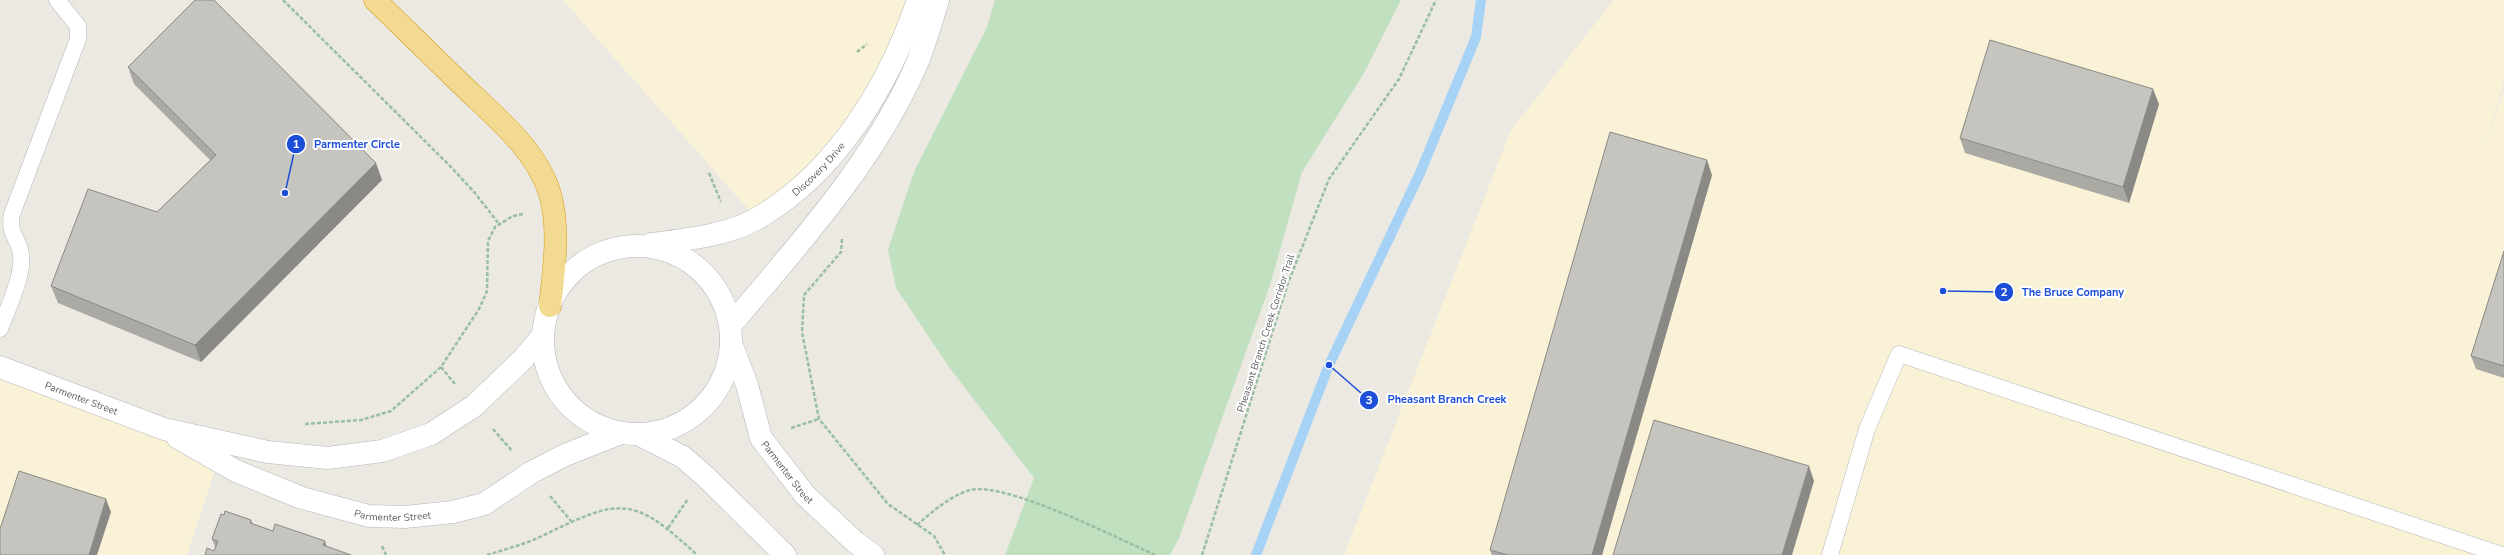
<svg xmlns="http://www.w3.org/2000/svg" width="2504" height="555" font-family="'Nunito Sans',sans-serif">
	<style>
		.commercial { fill: #faf2d7 }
		.green { fill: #c0e0c0 }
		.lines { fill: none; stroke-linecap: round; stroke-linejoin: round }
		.stream { stroke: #a6d2f6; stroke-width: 10 }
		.service-casing { stroke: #b4b6ba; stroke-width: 17 }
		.tertiary-casing { stroke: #b4b6ba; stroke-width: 23 }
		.motorway-casing { stroke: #d69c16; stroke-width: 23 }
		.path { stroke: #98bea3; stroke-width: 2.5; stroke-dasharray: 4 2; stroke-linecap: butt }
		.service { stroke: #fff; stroke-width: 16 }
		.tertiary { stroke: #fff; stroke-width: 22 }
		.motorway { stroke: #f2da92; stroke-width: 22 }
		.wall { fill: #aaa9a3 }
		.shaded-wall { fill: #8b8985 }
		.building { fill: #c6c4be; stroke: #8b8985 }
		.labels { text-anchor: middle; stroke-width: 4; stroke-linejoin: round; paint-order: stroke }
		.street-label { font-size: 10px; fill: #5a5d60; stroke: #fff }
		.leader { fill: none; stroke: #1d4ed8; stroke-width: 1.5 }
		.callout-dot { fill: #1d4ed8; stroke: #fff; stroke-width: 1.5 }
		.mark-label { font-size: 12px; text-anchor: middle; font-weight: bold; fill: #fff }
		.callout-label { font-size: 11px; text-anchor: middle; font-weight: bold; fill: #1d4ed8; stroke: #fff; stroke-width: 4; stroke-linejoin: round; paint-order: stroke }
	</style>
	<rect width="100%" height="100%" fill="#ebe9e1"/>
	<g class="commercial">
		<path d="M563 0H918L865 112 757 219Z"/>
		<path d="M1614 0H2504V82L2484 147 2504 89V555H1344L1511 130Z"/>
		<path d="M0 367 218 461 187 555H0Z"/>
	</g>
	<path class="green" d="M995 0H1401L1364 73 1302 172 1271 282 1179 538 1170 555H1005L1034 478 949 367 896 288 888 250 914 172 987 27Z"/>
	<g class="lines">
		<path class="stream" d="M1256 555 1329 365 1420 173 1476 37 1481 0"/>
		<defs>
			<g id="service">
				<path d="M0 329C7 310 24 275 21 255 19 237 8 236 12 214L78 39V26L57 0"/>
				<path d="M1830 555 1867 429 1899 354 2502 555"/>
			</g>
			<g id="tertiary">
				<path id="s1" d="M652 244C684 240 730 235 758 218 837 172 889 85 918 0"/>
				<circle cx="637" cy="340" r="94"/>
				<path d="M731 325C799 244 876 160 918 61 926 41 932 20 938 0"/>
				<path id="s2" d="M731 343 747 385 761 438 805 495 855 542 873 555"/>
				<path id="s3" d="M0 367 164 429 268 452 328 458 382 451 431 434 474 406 523 359 543 335"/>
				<path d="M638 434 683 457 706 477 785 555"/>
				<path id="s4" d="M178 438 236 471 302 498 369 516 405 517 453 512 484 504 532 472 565 455 621 433"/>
			</g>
			<path id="motorway" d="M375 0C403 27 431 55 459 82 492 114 537 149 550 194 560 230 554 269 550 306"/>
		</defs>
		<use href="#service" class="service-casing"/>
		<use href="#tertiary" class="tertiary-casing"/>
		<use href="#motorway" class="motorway-casing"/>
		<g class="path">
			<path d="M283 0 451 167 475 193 499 224"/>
			<path d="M857 52 867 44"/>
			<path d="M709 173 721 202"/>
			<path d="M842 239 841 252 804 295 802 332 819 419 888 504 934 536 945 555"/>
			<path d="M441 367 455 384"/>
			<path d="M305 424 361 420 391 411 441 367 479 309 487 291 488 241 495 227 513 216 523 214"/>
			<path d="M791 428 819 419"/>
			<path d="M493 429 512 451"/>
			<path d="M550 496 571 521"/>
			<path d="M917 525C933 511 950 496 970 490 1005 481 1119 539 1155 555"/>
			<path d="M668 528 688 499"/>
			<path d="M382 546 386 555"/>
			<path d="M487 555C506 549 526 544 544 535 620 498 633 495 697 555"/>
			<path d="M1202 555 1288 283 1329 179 1399 79 1436 0"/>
		</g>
		<use href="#service" class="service"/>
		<use href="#tertiary" class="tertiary"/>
		<use href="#motorway" class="motorway"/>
	</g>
	<g class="wall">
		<path d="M128 67 382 180 201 362 58 303 51 286 157 212 210 160 134 84Z"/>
		<path d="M2159 104 2129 203 1965 153 1960 138Z"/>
		<path d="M1712 175 1602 555H1492L1490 550Z"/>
		<path d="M2504 251V378L2476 369 2471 356Z"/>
		<path d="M224 515 251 520 253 524 273 531 325 541 214 551 215 547 212 539Z"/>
	</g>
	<g class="shaded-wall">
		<path d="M2153 89 2159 104 2129 203 2123 187Z"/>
		<path d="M1707 160 1712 175 1602 555H1592Z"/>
		<path d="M376 163 382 180 201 362 195 345Z"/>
		<path d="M1809 466 1814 481 1792 555H1782Z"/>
		<path d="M106 499 111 512 97 555H89Z"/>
		<path d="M325 541 329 555 323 545Z"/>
	</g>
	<g class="building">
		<path d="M195 0H214L376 163 195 345 51 286 88 189 157 212 216 155 128 67Z"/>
		<path d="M1990 40 2153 89 2123 187 1960 138Z"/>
		<path d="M1610 132 1707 160 1592 555H1508L1490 550Z"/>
		<path d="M2504 251V366L2471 356Z"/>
		<path d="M1654 420 1809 466 1782 555H1613Z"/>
		<path d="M19 471 106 499 89 555H0V529Z"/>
		<path d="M225 511 251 520 250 523 273 531 275 524 325 541 323 545 351 555H205L207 548 214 551 218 541 212 539 221 514 224 515Z"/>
	</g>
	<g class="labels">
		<g class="street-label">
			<text dy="4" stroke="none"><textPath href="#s1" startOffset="188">Discovery Drive</textPath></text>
			<text transform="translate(1265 333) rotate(-72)" y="4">Pheasant Branch Creek Corridor Trail</text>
			<text dy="4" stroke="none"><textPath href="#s3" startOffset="87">Parmenter Street</textPath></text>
			<text dy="4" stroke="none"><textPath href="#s2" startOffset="143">Parmenter Street</textPath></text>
			<text dy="4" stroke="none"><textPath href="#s4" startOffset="231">Parmenter Street</textPath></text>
		</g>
	</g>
	<path class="leader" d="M285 193L296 144M1943 291L2004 292M1329 365L1369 400"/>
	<g class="callout-dot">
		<circle cx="285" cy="193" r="4"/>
		<circle cx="1943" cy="291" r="4"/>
		<circle cx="1329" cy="365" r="4"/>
		<circle cx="296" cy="144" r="10"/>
		<circle cx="2004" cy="292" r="10"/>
		<circle cx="1369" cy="400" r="10"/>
	</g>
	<g class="mark-label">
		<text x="296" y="148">1</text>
		<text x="2004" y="296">2</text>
		<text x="1369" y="404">3</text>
	</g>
	<g class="callout-label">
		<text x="357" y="148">Parmenter Circle</text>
		<text x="2073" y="296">The Bruce Company</text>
		<text x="1447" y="403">Pheasant Branch Creek</text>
	</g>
</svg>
